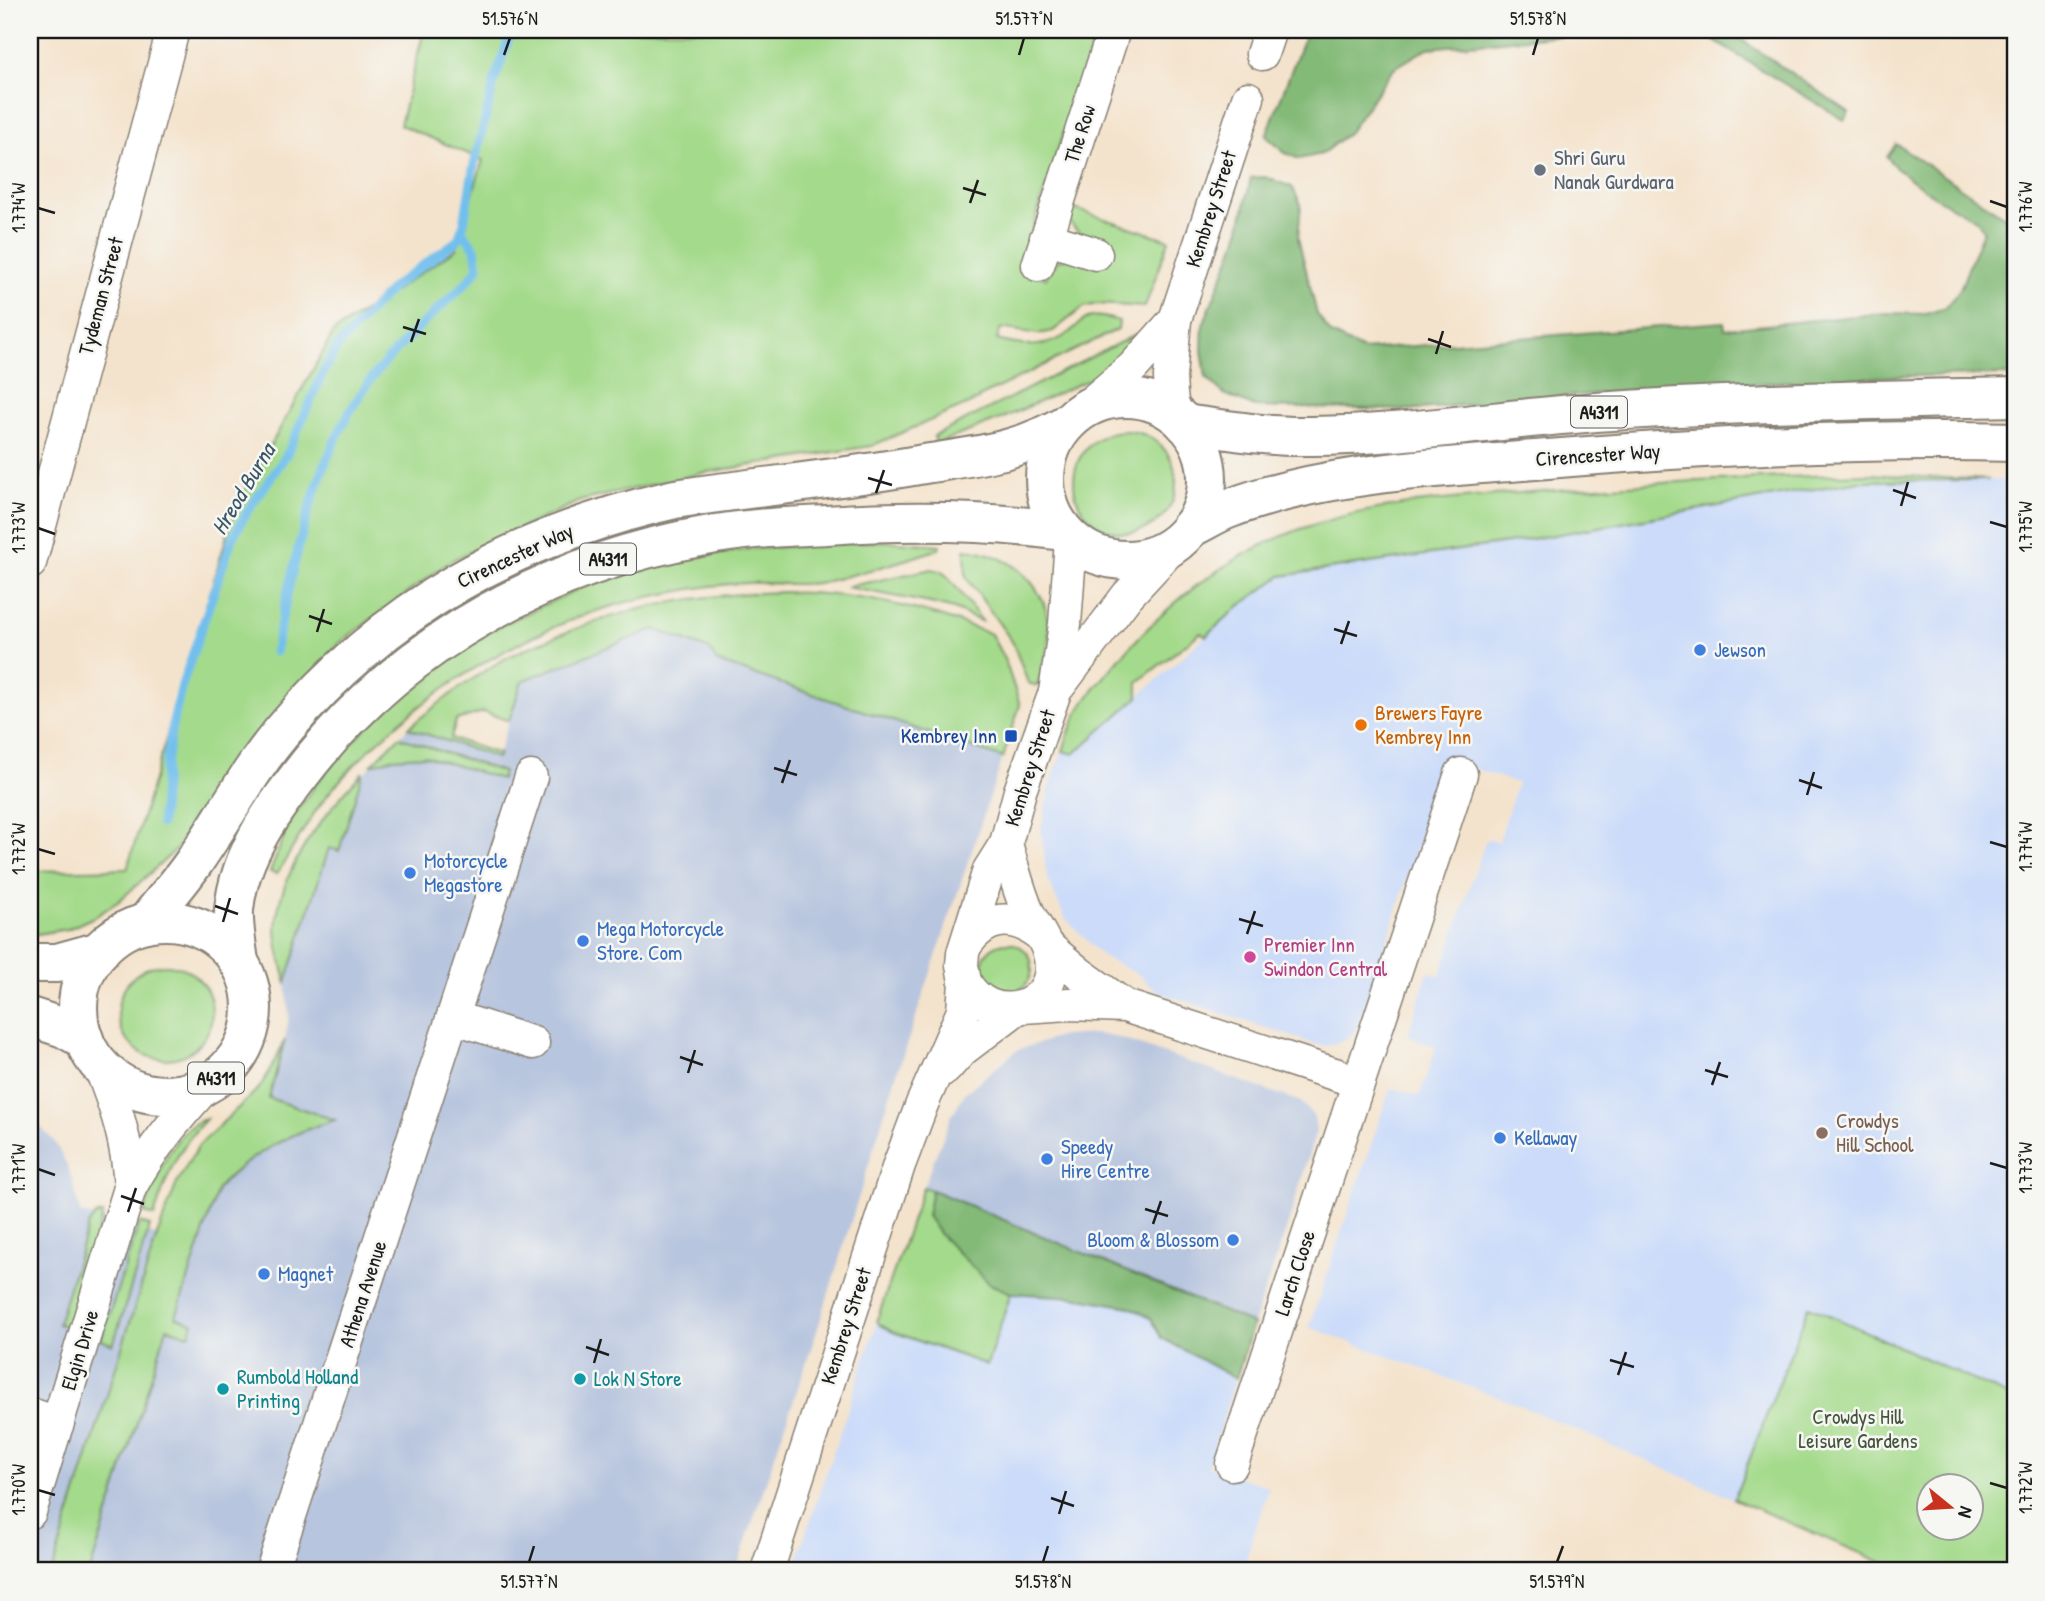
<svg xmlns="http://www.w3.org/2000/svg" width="2045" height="1601" font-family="'Patrick Hand',sans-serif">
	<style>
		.built { fill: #cbdbf9 }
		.industrial { fill: #b7c5de }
		.green { fill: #a4da8b; stroke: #607b54; stroke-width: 2; fill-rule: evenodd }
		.forest { fill: #83ba77; stroke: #506b4a; stroke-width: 2 }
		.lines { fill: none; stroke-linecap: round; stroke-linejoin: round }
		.stream { stroke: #72bfed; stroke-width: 9 }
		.minor-casing { stroke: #888074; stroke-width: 35 }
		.primary-casing { stroke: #888074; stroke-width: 42 }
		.minor { stroke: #fff; stroke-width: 32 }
		.primary { stroke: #fff; stroke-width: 38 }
		.ticks { fill: none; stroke: #1c1c1c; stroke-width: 2.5 }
		.worship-dot { fill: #6b7280; stroke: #f6f6f2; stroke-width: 2.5 }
		.shop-dot { fill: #3f7fe0; stroke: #f6f6f2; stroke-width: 2.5 }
		.food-dot { fill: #e8710a; stroke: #f6f6f2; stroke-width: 2.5 }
		.transit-dot { fill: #1a4fb4; stroke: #f6f6f2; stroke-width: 2.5 }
		.hotel-dot { fill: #d1479c; stroke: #f6f6f2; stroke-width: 2.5 }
		.education-dot { fill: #8d6e63; stroke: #f6f6f2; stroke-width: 2.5 }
		.culture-dot { fill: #0f9aa8; stroke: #f6f6f2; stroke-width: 2.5 }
		.labels { text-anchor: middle; stroke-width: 5; stroke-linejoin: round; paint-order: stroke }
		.shield { fill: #f6f6f2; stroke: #5d5d5c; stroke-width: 2 }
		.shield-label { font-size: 19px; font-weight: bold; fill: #1c1c1c }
		.street-label { font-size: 21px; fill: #1c1c1c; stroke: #f6f6f2 }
		.worship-label { font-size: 21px; fill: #5b616d; stroke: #f6f6f2; text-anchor: start }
		.shop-label { font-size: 21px; fill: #366cbe; stroke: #f6f6f2; text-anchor: start }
		.food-label { font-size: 21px; fill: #c56008; stroke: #f6f6f2; text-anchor: start }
		.transit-label { font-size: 21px; fill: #164399; stroke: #f6f6f2; text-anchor: end }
		.hotel-label { font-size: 21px; fill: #b23c85; stroke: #f6f6f2; text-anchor: start }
		.education-label { font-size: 21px; fill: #785e54; stroke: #f6f6f2; text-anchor: start }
		.culture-label { font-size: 21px; fill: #0d838f; stroke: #f6f6f2; text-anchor: start }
		.park-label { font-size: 21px; fill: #45553d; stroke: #f6f6f2 }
		.water-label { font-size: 23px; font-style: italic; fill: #3a5565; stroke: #f6f6f2 }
		.neatline { fill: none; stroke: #1c1c1c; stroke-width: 2.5 }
		.ticks-label { font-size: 18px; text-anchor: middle; fill: #1c1c1c }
	</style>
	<rect width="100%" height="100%" fill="#f6f6f2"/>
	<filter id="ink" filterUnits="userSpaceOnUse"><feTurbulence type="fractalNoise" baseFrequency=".0143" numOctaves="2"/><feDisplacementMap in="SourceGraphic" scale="14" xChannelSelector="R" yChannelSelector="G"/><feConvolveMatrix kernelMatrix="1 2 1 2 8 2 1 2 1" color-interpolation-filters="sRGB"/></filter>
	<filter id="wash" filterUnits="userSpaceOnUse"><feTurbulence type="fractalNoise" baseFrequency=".00686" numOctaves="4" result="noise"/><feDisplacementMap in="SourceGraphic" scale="28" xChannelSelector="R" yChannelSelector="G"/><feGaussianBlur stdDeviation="1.57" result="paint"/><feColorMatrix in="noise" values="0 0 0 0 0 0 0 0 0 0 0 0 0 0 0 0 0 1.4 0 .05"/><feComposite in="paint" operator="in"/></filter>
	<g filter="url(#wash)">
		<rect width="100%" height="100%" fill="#f4e3cc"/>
		<g class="built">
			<path d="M1989 480 2015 481V1399L1809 1306 1734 1499 1514 1403 1309 1327 1389 1092 1393 1088 1419 1096 1428 1072 1436 1047 1416 1040 1408 1034 1428 972 1440 976 1486 839 1499 842 1517 783 1445 759 1374 982 1356 1030 1345 1040 1327 1046 1314 1044 1161 993 1148 984 1141 976 1102 956 1065 918 1047 878 1041 830 1051 782 1063 751 1074 754 1238 607 1281 576 1514 542 1860 481Z"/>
			<path d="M923 1187 1253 1324 1208 1466 1269 1487 1242 1571H793Z"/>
		</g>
		<g class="industrial">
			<path d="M654 629 711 650 718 662 1003 758 897 1073 819 1325 736 1571H30V1116L54 1141 64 1159 72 1178 80 1213 157 1236 177 1183 199 1150 260 1087 271 1069 285 1040 289 1017 286 982 278 949 276 931 281 896 293 866 340 798 408 728 497 758 522 681Z"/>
			<path d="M1095 1034 1120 1038 1301 1102 1314 1117 1316 1131 1289 1221 1253 1324 923 1187 952 1115 965 1093 1017 1050 1063 1036Z"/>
		</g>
		<g class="green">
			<path d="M424 30H1097L1019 270 1046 278 1058 260 1064 259 1085 237C1073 228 1067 223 1069 207L1169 240 1145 307 1097 304 1084 307 1053 331 1038 334 1001 328 997 340C1023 347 1047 350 1070 332 1077 326 1083 318 1092 317 1101 315 1111 319 1119 321L1118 329 979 397 978 400 871 446 702 473 580 501 452 560 342 641 231 762 178 848 119 901 96 916 68 929 30 935V871L127 869 235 509 334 332 456 249 483 160 400 125Z"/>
			<path d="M1137 334 1139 339 1110 370 1003 418 936 444 934 436Z"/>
			<circle cx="1125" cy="482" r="51"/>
			<path d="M1865 474 1989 480 1860 481 1514 542 1281 576 1238 607 1206 636 1200 633 1138 682V697L1074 754 1063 751C1066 741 1069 731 1074 721 1082 702 1098 685 1110 670 1165 603 1235 548 1319 523 1380 504 1443 500 1506 494 1626 483 1745 478 1865 474Z"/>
			<path d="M883 541 940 545 939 549C909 559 879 568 848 576 838 578 827 582 817 583 794 586 770 582 748 583 721 584 695 588 669 593 543 614 419 690 335 786 312 812 295 845 277 874L270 872 288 826 301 805 319 780 362 732 415 683 438 665 493 629 580 588 672 561 749 549Z"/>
			<path d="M965 549C1013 554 1051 587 1049 638 1048 654 1042 670 1037 686L1028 683 1013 643 966 577Z"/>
			<path d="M932 569 942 572 948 577 983 622 954 609 930 603 846 587Z"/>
			<path d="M785 592C856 593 926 608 991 634L1006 663 1020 705 1003 758 717 662 710 650 654 629 522 681 509 721 484 712 456 720 451 738 499 754 497 758 408 728C437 704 466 682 499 662 515 653 534 645 552 638 630 605 701 594 785 592Z"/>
			<path d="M399 737 503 772 501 779 425 756 393 758 371 765Z"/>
			<path d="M363 772 339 851 329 848 286 982C282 964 276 947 276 929 278 870 324 814 363 772Z"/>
			<circle cx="1007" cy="968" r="25"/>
			<circle cx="165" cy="1012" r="47"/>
			<path d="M285 1040 269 1098 335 1120C292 1132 248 1155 218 1188L176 1317 193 1323 189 1335 167 1328 90 1571H52L157 1236 177 1183 188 1163 199 1145 260 1087 271 1069Z"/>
			<path d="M206 1119C175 1151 168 1174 154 1216L144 1213C154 1183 172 1127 206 1119Z"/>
			<path d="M923 1187 932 1190 927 1216 990 1284 1011 1293 987 1365 893 1332 879 1324 877 1320Z"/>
			<path d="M103 1214 68 1327 58 1324 88 1225 95 1216Z"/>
			<path d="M139 1223 150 1226 113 1345 101 1340Z"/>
			<path d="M1809 1306 2015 1399V1571H1902L1734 1499ZM1930 1486H1972V1528H1930Z"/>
		</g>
		<g class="forest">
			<path d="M1307 30H1615L1428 48 1393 69 1349 132 1322 154 1299 159 1285 153 1266 136Z"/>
			<path d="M1696 30H1727L1849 112 1844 120Z"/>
			<path d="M1896 144 2015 224V375L1909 376 1673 387 1408 410 1255 407 1224 394 1206 377 1202 350 1203 325 1238 237 1251 178 1265 177 1292 187 1301 204 1298 238 1317 314 1331 334 1363 350 1711 323 1724 322 1725 329 1886 313 1926 314 1945 308 1960 289 1983 231 1978 221 1935 197 1897 169 1887 157Z"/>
			<path d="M932 1190 1253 1324 1236 1379 1162 1338 1151 1318 1130 1307 1074 1297 1011 1293 990 1284 941 1236 927 1216Z"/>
		</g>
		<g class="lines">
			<g class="stream">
				<path d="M275 652C293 562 317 447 375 374 394 351 416 330 438 309 453 296 467 284 478 268L475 248 461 230"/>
				<path d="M161 824 165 771 172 726 182 685 232 539 247 512 287 454 323 373 337 347 393 287 458 240 464 223 473 169 495 79 512 30"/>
			</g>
		</g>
	</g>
	<g filter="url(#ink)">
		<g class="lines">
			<defs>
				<g id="minor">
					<path d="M1262 54 1270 30"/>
					<path d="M1046 238 1096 254"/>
					<path d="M1038 265 1114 30"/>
					<path d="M1079 413 1133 367 1175 320"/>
					<path d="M1174 414 1171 394 1170 377 1175 320 1248 98"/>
					<path d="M30 563 173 30"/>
					<path d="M1059 686 1127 596 1178 541"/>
					<path d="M968 942C987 916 1013 914 1039 934"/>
					<path d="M1047 946 1079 973 1125 1006"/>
					<path d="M965 982C991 1029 1059 1009 1050 958 1048 943 1034 925 1027 910 1018 888 1012 866 1006 843"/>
					<path d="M1023 1007 1069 1004 1125 1006 1359 1082"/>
					<path d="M453 1017 533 1043"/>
					<path d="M99 1064C116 1107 128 1142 130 1188"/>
					<path d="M945 1069 962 1050 1016 1009"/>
					<path d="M30 1414 58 1423"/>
					<path d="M1232 1464 1461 774"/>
					<path d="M30 1512 130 1188C151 1148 179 1116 209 1083"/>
					<path d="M272 1571 531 777"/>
					<path d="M767 1571 899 1165 922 1104 963 1011 965 982 962 965 963 953 989 870 1006 843 1020 791 1055 692 1065 624 1071 540"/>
				</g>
				<g id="primary">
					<circle cx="1126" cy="479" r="81"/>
					<path d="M1185 424C1227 430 1269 437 1311 436 1412 435 1512 417 1612 411 1747 402 1881 400 2015 397"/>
					<path d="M1190 528C1203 522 1215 514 1228 509 1321 473 1436 468 1535 460 1695 447 1855 438 2015 442"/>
					<circle cx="165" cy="1008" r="87"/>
					<path d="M146 923C163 900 183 880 198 856 226 815 249 771 281 733 386 607 517 535 675 499 758 487 841 479 924 464 978 455 1017 453 1066 424"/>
					<path d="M239 962C237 945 233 927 234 910 239 853 276 805 310 762 409 639 552 563 705 536 745 528 786 527 826 525 905 520 985 520 1063 531"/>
					<path d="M30 963H57L100 951"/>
					<path d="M30 1017 64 1028 84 1039"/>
				</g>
			</defs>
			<use href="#minor" class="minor-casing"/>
			<use href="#primary" class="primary-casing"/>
			<use href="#minor" class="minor"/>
			<use href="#primary" class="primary"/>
		</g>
	</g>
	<path class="ticks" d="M504 55 510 38M1019 55 1024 38M1533 55 1538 38M963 188 986 195M1990 201 2007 207M970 203 978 180M38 208 55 213M403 327 426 334M1428 339 1451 347M411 342 419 319M1436 354 1443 331M868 478 892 485M1893 490 1916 498M876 493 884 470M1901 506 1908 482M1990 522 2007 527M38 528 55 534M309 616 332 624M1334 629 1357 636M317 632 324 609M1341 644 1349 621M774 768 797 775M1799 780 1822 788M782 783 790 760M1807 795 1814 772M1990 842 2007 847M38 849 55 854M215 906 238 914M1239 919 1263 926M223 922 230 898M1247 934 1255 911M680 1057 703 1065M1705 1070 1728 1077M688 1073 695 1050M1712 1085 1720 1062M1990 1163 2007 1168M38 1169 55 1175M121 1196 144 1204M1145 1209 1168 1216M128 1212 136 1188M1153 1224 1161 1201M586 1347 609 1355M1610 1360 1634 1367M594 1363 601 1339M1618 1375 1626 1352M1990 1483 2007 1488M38 1490 55 1495M1051 1498 1074 1506M1059 1514 1066 1491M529 1562 534 1546M1043 1562 1048 1546M1557 1562 1563 1546"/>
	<circle class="worship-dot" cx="1540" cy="170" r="7"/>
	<g class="shop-dot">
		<circle cx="1700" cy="650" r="7"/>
		<circle cx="410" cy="873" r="7"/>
		<circle cx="583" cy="941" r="7"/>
		<circle cx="1500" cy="1138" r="7"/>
		<circle cx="1047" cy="1159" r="7"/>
		<circle cx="1233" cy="1240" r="7"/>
		<circle cx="264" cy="1274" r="7"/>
	</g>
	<circle class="food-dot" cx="1361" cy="725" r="7"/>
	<rect class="transit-dot" x="1004" y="729" width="14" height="14" rx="3.5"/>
	<circle class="hotel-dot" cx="1250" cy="957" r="7"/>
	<circle class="education-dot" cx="1822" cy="1133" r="7"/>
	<g class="culture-dot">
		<circle cx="580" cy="1379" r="7"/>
		<circle cx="223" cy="1389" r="7"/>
	</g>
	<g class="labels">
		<g class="shield">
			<rect x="1571" y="396.5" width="56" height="31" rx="5"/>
			<rect x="580" y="543.5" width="56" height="31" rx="5"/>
			<rect x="188" y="1062.5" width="56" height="31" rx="5"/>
		</g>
		<g class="shield-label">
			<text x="1599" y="419">A4311</text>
			<text x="608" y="566">A4311</text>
			<text x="216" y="1085">A4311</text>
		</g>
		<g class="street-label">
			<text transform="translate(1080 134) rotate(-72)" y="7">The Row</text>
			<text transform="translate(1211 209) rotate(-72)" y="7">Kembrey Street</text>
			<text transform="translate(101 296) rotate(-75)" y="7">Tydeman Street</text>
			<text transform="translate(1598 455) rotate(-4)" y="7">Cirencester Way</text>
			<text transform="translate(515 556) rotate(-25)" y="7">Cirencester Way</text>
			<text transform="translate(1030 768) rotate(-72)" y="7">Kembrey Street</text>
			<text transform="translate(1295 1273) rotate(-72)" y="7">Larch Close</text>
			<text transform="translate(363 1294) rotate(-72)" y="7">Athena Avenue</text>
			<text transform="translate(846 1326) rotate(-72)" y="7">Kembrey Street</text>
			<text transform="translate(80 1350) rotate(-73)" y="7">Elgin Drive</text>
		</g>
		<g class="worship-label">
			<text x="1554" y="165">Shri Guru<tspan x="1554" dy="24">Nanak Gurdwara</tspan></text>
		</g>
		<g class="shop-label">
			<text x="1714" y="657">Jewson</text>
			<text x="424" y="868">Motorcycle<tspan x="424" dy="24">Megastore</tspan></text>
			<text x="597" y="936">Mega Motorcycle<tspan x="597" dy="24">Store. Com</tspan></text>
			<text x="1514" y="1145">Kellaway</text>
			<text x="1061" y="1154">Speedy<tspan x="1061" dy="24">Hire Centre</tspan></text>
			<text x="1219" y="1247" text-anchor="end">Bloom &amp; Blossom</text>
			<text x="278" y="1281">Magnet</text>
		</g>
		<g class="food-label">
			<text x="1375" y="720">Brewers Fayre<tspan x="1375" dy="24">Kembrey Inn</tspan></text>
		</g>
		<g class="transit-label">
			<text x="997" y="743">Kembrey Inn</text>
		</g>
		<g class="hotel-label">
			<text x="1264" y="952">Premier Inn<tspan x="1264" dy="24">Swindon Central</tspan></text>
		</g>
		<g class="education-label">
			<text x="1836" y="1128">Crowdys<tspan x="1836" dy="24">Hill School</tspan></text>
		</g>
		<g class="culture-label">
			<text x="237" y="1384">Rumbold Holland<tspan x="237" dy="24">Printing</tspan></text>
			<text x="594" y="1386">Lok N Store</text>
		</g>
		<g class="park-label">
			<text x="1858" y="1424">Crowdys Hill<tspan x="1858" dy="24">Leisure Gardens</tspan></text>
		</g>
		<g class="water-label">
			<text transform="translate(243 489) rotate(-59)" y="8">Hreod Burna</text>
		</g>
	</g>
	<rect width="2045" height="1601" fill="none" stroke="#f6f6f2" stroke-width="77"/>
	<g transform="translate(1950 1507) rotate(108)"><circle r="33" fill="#f6f6f2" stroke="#9f9f9c" stroke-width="2"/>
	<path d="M0-5L12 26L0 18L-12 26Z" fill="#c8321e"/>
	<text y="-10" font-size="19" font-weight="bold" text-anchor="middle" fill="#1c1c1c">N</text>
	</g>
	<rect x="38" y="38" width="1969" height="1524" class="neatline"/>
	<g class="ticks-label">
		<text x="510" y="25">51.576°N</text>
		<text x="1024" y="25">51.577°N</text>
		<text x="1538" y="25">51.578°N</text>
		<text transform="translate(2026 207) rotate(-90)" y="6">1.776°W</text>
		<text transform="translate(19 208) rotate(-90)" y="6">1.774°W</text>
		<text transform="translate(2026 527) rotate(-90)" y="6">1.775°W</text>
		<text transform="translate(19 528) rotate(-90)" y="6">1.773°W</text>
		<text transform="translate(2026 847) rotate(-90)" y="6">1.774°W</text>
		<text transform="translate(19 849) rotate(-90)" y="6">1.772°W</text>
		<text transform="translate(2026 1168) rotate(-90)" y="6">1.773°W</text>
		<text transform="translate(19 1169) rotate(-90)" y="6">1.771°W</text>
		<text transform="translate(2026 1488) rotate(-90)" y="6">1.772°W</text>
		<text transform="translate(19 1490) rotate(-90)" y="6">1.770°W</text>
		<text x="529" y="1588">51.577°N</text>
		<text x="1043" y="1588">51.578°N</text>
		<text x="1557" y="1588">51.579°N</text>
	</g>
</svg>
